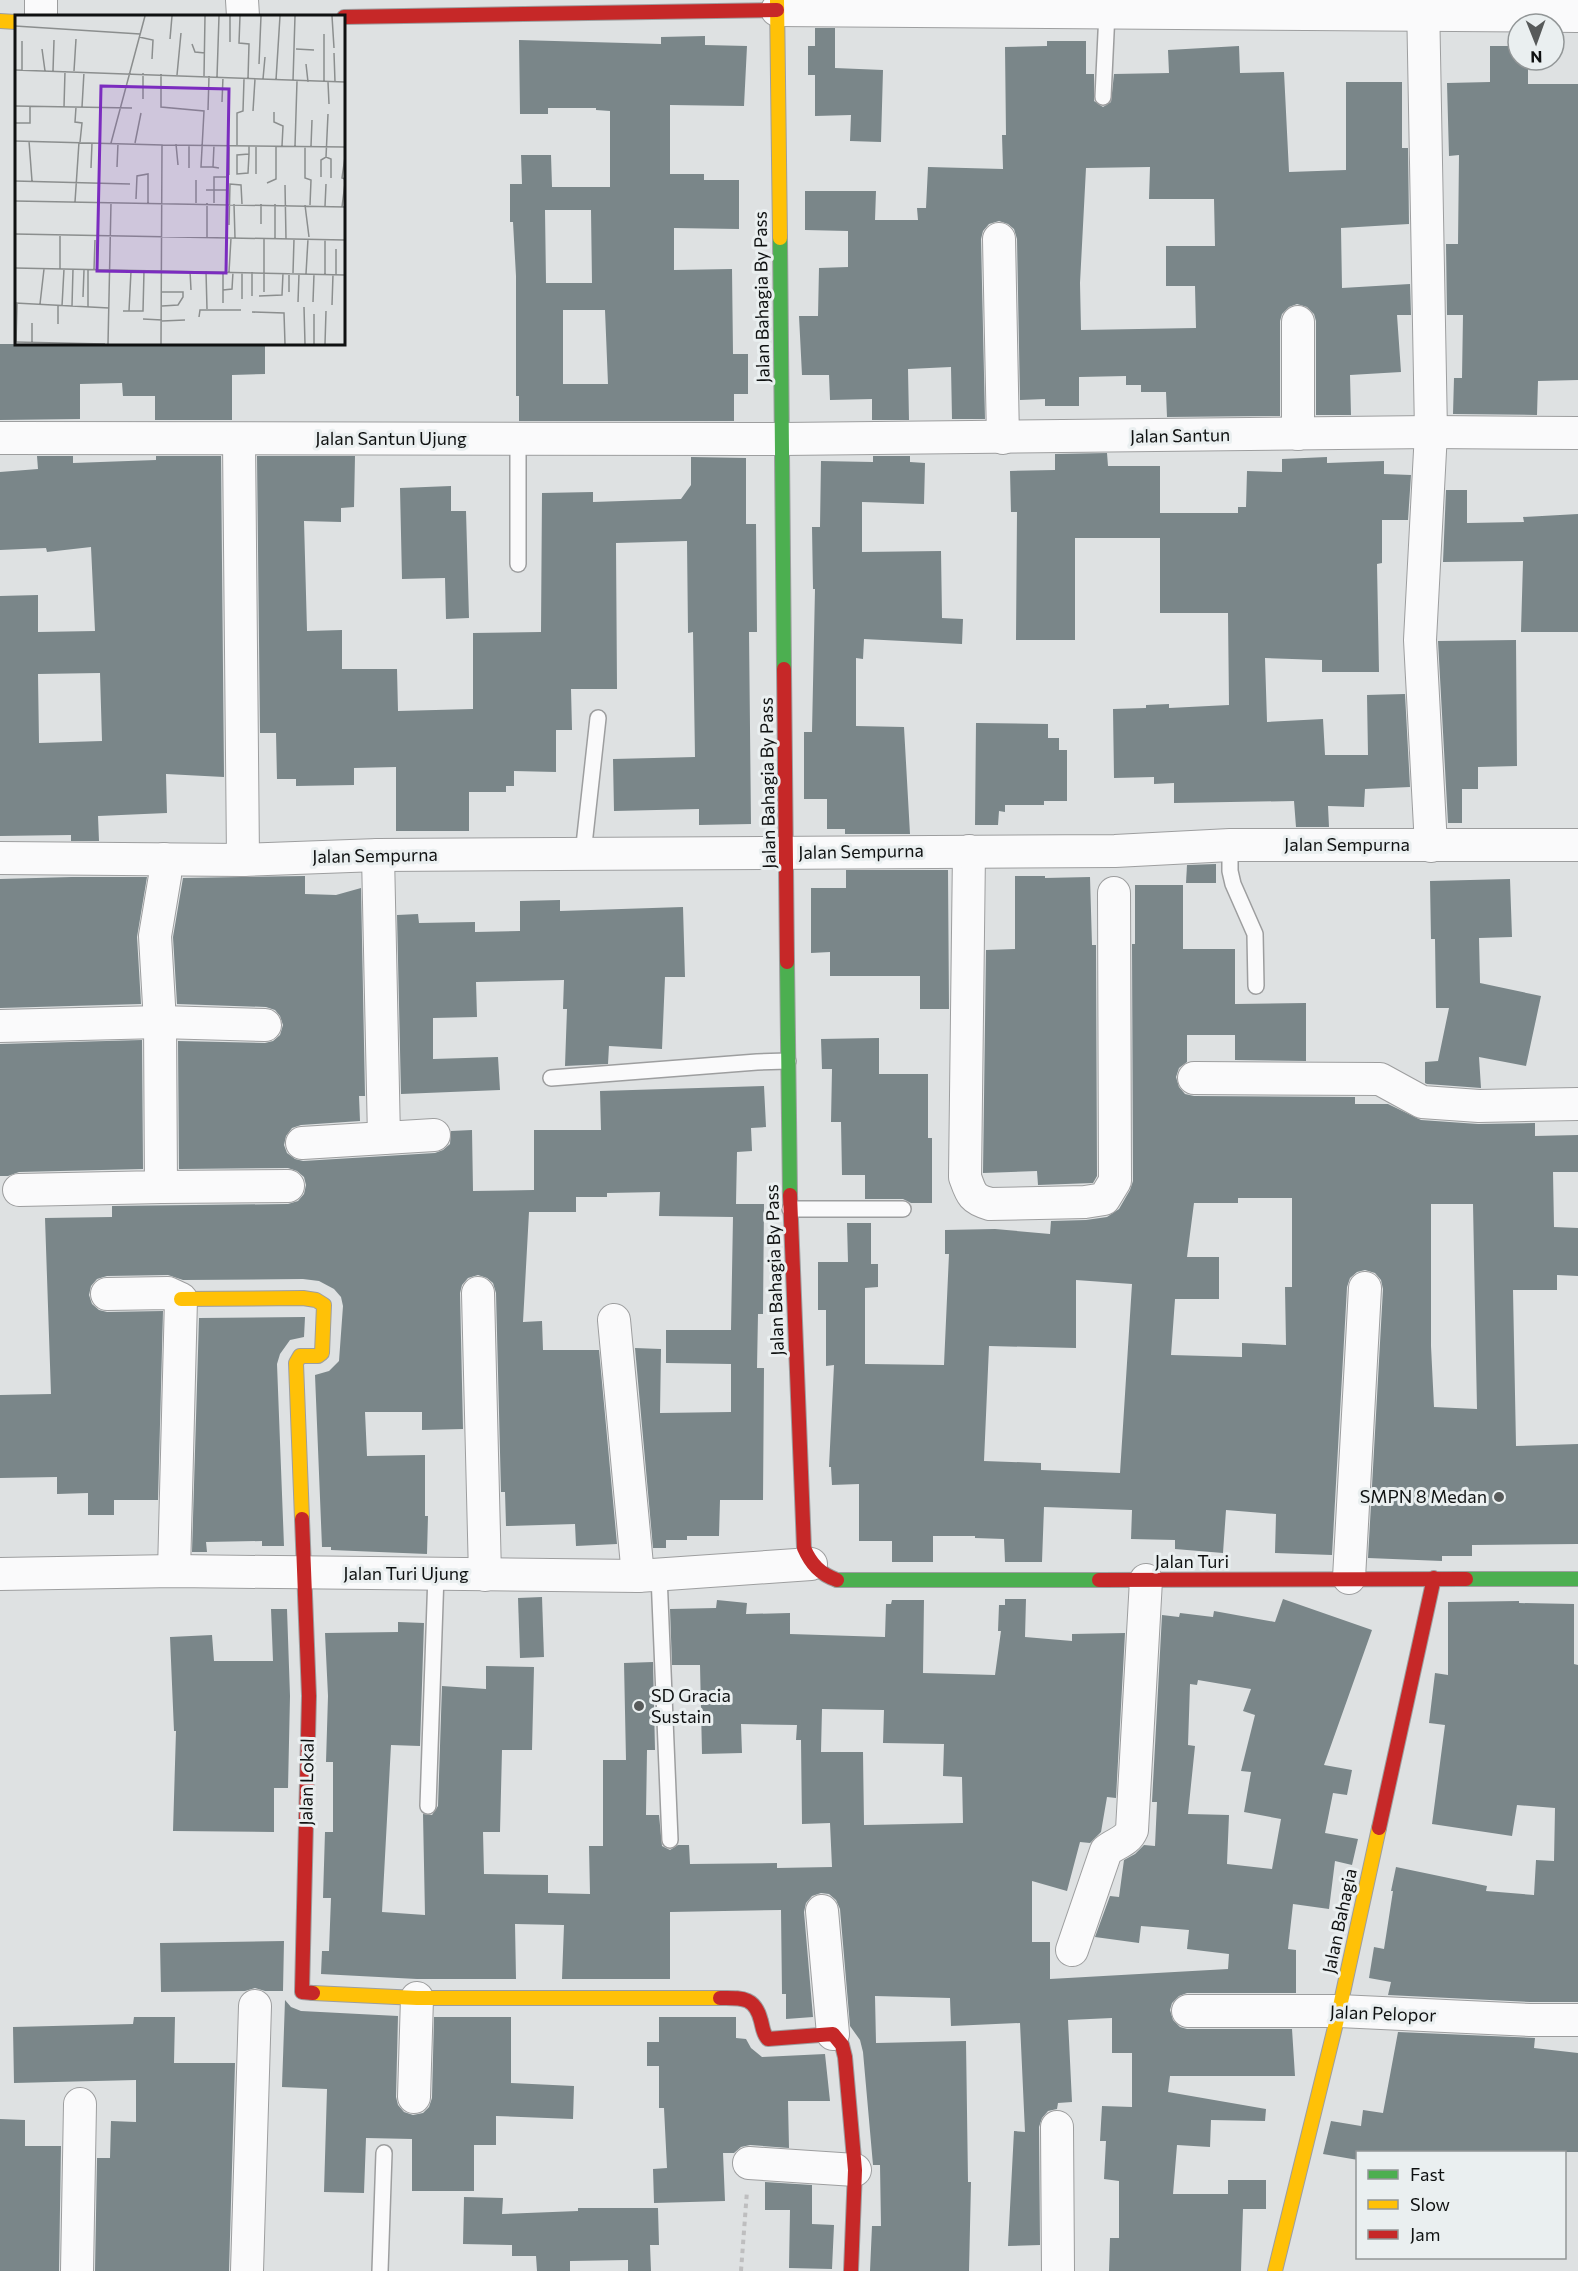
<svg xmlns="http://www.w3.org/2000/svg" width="1578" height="2271" font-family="Commissioner,sans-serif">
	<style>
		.building { fill: #7a8689; fill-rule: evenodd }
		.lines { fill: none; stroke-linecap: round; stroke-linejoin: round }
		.lane-casing { stroke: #9d9e9f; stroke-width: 18 }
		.street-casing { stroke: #9d9e9f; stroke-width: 34 }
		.fast-casing { stroke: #9d9e9f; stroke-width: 16 }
		.slow-casing { stroke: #9d9e9f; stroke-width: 16 }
		.jam-casing { stroke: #9d9e9f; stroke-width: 16 }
		.path { stroke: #bebebf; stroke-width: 4; stroke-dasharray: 4.5 4.5; stroke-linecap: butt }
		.lane { stroke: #fafafb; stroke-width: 15 }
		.street { stroke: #fafafb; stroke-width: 32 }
		.fast { stroke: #4caf50; stroke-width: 14 }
		.slow { stroke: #ffc107; stroke-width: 14 }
		.jam { stroke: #c62828; stroke-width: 14 }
		.poi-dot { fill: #575a5a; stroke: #eaeff0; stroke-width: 2 }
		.labels { text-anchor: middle; stroke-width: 6; stroke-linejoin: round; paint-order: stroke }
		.street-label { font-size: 18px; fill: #0f1111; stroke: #eaeff0 }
		.poi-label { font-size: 18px; fill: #0f1111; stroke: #eaeff0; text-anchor: end }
		.inset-road { fill: none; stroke: #8b8e8e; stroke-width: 1.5 }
		.view { fill: #7b2cbf; fill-opacity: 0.15; stroke: #7b2cbf; stroke-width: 3 }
		.inset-edge { fill: none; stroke: #0f1111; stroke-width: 3 }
	</style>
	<rect width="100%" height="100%" fill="#dee1e2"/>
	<g class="building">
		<path d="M815 28H835V68L883 70 881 142 850 141 851 115 815 116V75H808V46H815Z"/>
		<path d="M705 36V45L747 46 744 106 670 105V174H704V180H739V229L674 228V270L732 269 733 354H748V394H734V421H519V396H516V276L513 222H510V184H522L521 155H551L552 187H610V111L596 110V108H548V114H520L519 40 661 44V37ZM545 210H591L592 283H546ZM563 310H605L608 384H563Z"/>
		<path d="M1047 41H1086V74H1094V101L1103 107 1111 102 1114 74 1169 73 1168 50 1239 46 1240 73 1284 72 1289 172 1346 170V82H1402V148H1408L1409 224 1341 228 1342 288 1410 284 1411 315H1397L1401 372 1350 375 1351 415H1316V321L1314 314 1307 307 1297 304 1289 307 1282 314 1280 321V416L1167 417 1166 392H1141V385H1126V376L1079 377V406H1045V399L1020 400 1017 239 1014 229 1008 224 999 221 989 224 983 231 981 239 985 419H952L951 367 908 369 909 420H872V399L830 400 829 375H802L799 316H818L819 268 848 267V231L805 230V191H876L875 220H918L917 208H926L928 167 1003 169 1002 135H1006L1005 47 1047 46ZM1150 167 1149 199H1214L1215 246H1166V286H1195L1196 328 1081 330 1080 283 1086 168Z"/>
		<path d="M1490 46H1518V60H1528V84H1578V380L1538 381 1537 415 1453 414 1454 378H1462L1463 315H1447L1446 244H1458L1459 155 1449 156 1447 83 1490 82Z"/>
		<path d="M0 344H265V374L232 375V420H155V396H123L122 383 80 384V419L0 420Z"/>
		<path d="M1107 453 1108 466H1160V513H1238V507H1246L1247 471 1282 472V459L1327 457V463L1384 461V474L1411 475 1408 520H1382V563L1377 564 1379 672H1322V660L1265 658 1267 722 1323 719 1325 755H1368L1367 695 1405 694 1410 787 1365 789 1364 807 1328 806 1329 827H1296L1294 801 1174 803V783L1154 784V777L1114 778 1113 709 1146 708V705L1169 704V708L1229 705 1228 613H1160V538H1075V640H1016L1017 512H1011L1010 471 1055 470V454Z"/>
		<path d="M37 456H73V463L156 460V456H221L224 777 166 774 167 813 98 816 99 841H71V835L0 836V596L38 595V632L95 631 91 547 47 552 46 548 0 550V472L38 469ZM100 673 102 741 39 743 38 674Z"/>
		<path d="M257 456H355L354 507 341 508V522L304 521 307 631 342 630V669H397L398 711 473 709V633L541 632 542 493 593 492V502L681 499 691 485V457L746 458V524H756L757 632H749L751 824 699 825V809L614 811 613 759 695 757 693 632 688 633 687 541 616 543 617 689H571L572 730H556V772L514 771V786H506V792H469V831H396V767L354 768V785L296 786V779H277L276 733H260Z"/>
		<path d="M873 456H910V462L925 463 924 504 862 502V552L941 551 942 618 963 619 962 644 864 639 863 659 856 658V726L904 727 910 834H845V829H827V799H804V732H812L815 589H813L812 527H820L821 461 873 462Z"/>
		<path d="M451 486V511H466L469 618 446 619 445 578 402 579 400 488Z"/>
		<path d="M1446 490H1467V523L1524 522 1523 517 1578 514V632H1521L1523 561 1443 562Z"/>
		<path d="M1516 640 1517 766 1478 767V789H1462V823H1448L1438 641Z"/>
		<path d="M976 723 1048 724V738H1059V750H1067V801H1044V805H1005V812L999 811 998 825H975Z"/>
		<path d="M1216 864V883H1186L1187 865Z"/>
		<path d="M846 870H948L949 1009H920V976H830V952L811 953V888H846Z"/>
		<path d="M305 876V894L336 895 361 888 365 1096H359L360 1121 301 1125 292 1128 286 1136 284 1145 287 1153 295 1159 303 1161 435 1153 443 1150 450 1144 451 1131 472 1130 473 1191 534 1190V1130H601L600 1091 764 1086 766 1127 751 1128 752 1151 737 1152 736 1204H764L763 1314H758L757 1368H764L763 1500H720L719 1536H687V1540H666V1548H653L635 1348 661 1349 660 1413 731 1412V1364L666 1363V1330H731L733 1217 659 1216 660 1192 607 1193V1197H576V1212H529L523 1322 542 1321 543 1350H599L617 1544 576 1546 575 1524 506 1526 505 1492H501L496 1293 493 1283 487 1278 478 1275 468 1278 462 1285 460 1293 463 1429 422 1430V1412H365L367 1456 425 1455V1516H428L427 1554 331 1550V1547H322L315 1375 329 1371 339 1361 343 1306 341 1297 334 1289 319 1281 303 1279 183 1280 168 1275 107 1276 97 1279 91 1286 89 1295 92 1304 99 1310 107 1312 163 1311 158 1500H114V1515H88V1493L57 1494V1477L0 1478V1395L51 1394 45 1218 112 1217V1206L288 1204 298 1201 304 1194 306 1185 304 1177 297 1171 288 1168 179 1169 178 1041 265 1043 273 1041 280 1035 283 1025 280 1016 275 1010 266 1007 177 1004 173 937 183 878Z"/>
		<path d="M1015 876H1045V878L1090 877 1092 945H1096L1097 1176 1093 1183 1038 1185 1037 1171 983 1173 986 950 1015 949Z"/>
		<path d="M72 877H147L137 937 141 1004 0 1008V879Z"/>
		<path d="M1510 879 1512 937 1479 938 1480 983 1541 996 1526 1066 1479 1057 1481 1088 1427 1084 1425 1083V1062L1438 1061 1449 1008H1436L1435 939H1431L1430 881Z"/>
		<path d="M1135 885H1183V949H1235V1004L1306 1003V1061L1235 1060V1035H1187V1062L1179 1068 1176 1077 1179 1087 1185 1094 1194 1096 1355 1097V1104H1388L1421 1120 1478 1124 1535 1123V1136L1578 1135V1172H1553L1554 1227 1578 1228V1276L1557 1275V1290H1513L1516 1446 1578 1444V1544L1472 1545V1556H1442V1561L1368 1558 1383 1289 1381 1280 1375 1273 1365 1270 1357 1272 1350 1278 1347 1287 1332 1555 1275 1553 1276 1514 1226 1510 1223 1553 1175 1549V1540L1131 1539 1132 1510 1044 1507 1042 1562H1005L1004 1539 975 1538V1536H933V1562H892V1541H859V1484L832 1485 831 1467H829L834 1365 826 1366V1310H818V1262H848L847 1223H871V1264H878V1287L865 1288V1364L944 1365 949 1254H945V1230L995 1229 1050 1234 1051 1221 1086 1220 1107 1217 1119 1209 1130 1190 1133 1181 1132 944H1135ZM1238 1198H1292V1287H1285L1286 1345 1242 1343V1357L1171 1355 1175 1299H1219V1257H1187L1194 1203H1238ZM1431 1204H1473L1477 1409 1434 1407 1431 1346ZM1076 1280 1132 1284 1120 1473 1041 1470V1463L984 1461 989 1346 1076 1348Z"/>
		<path d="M560 900V911L683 907 685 977H665L662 1049 609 1046 608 1064 565 1066 567 1009H563L564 980 476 982 477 1017 433 1018V1059L498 1057 500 1090 401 1094 397 915 418 914 419 923 475 922V932L520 931V901Z"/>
		<path d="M879 1038V1074H928V1138H932V1203H911L903 1199H865V1175H842L841 1122H831L832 1069H822L821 1039Z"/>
		<path d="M142 1040 143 1169 19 1172 8 1176H0V1044Z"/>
		<path d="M305 1317 304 1337 290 1340 280 1354 277 1364 284 1546H262V1541L206 1542 207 1552H192L199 1318Z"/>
		<path d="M542 1597 544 1657 520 1658 518 1598Z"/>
		<path d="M1005 1599H1026L1025 1637 1072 1641V1634L1125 1633 1116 1798 1107 1797 1101 1832 1090 1843 1080 1842 1067 1891 1032 1881V1942H1050V1979L1228 1969 1229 1954 1187 1949 1189 1930 1141 1926 1139 1943 1095 1937 1110 1896 1119 1897 1124 1860 1135 1854 1144 1845 1155 1846 1157 1802H1152L1162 1615 1179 1617 1180 1613 1213 1617 1214 1611 1275 1622 1283 1599 1372 1630 1324 1765 1352 1770 1347 1795 1333 1793 1325 1833 1358 1839 1352 1865 1335 1861 1329 1909 1293 1904 1288 1949 1296 1950V1993H1187L1179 1996 1172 2003 1170 2010 1173 2020 1180 2027 1187 2029H1292L1295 2076H1170L1168 2092 1266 2109 1265 2121 1211 2120 1210 2147 1177 2145 1173 2194H1228V2180H1266V2209H1243L1241 2271H1109L1110 2238H1119V2181L1104 2179 1106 2141H1100L1102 2106 1132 2107V2053H1112V2018L1068 2020 1072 2102 1058 2103 1057 2109 1048 2111 1042 2118 1039 2127 1040 2245 1008 2246 1014 2131 1025 2132 1020 2023 951 2026 950 1998 875 1996 876 2043 966 2041 968 2182H971L969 2271H870L872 2226H881L880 2165H873L863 2052 860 2040 850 2026 840 1909 836 1900 829 1894 821 1893 812 1896 806 1903 804 1912 813 2017 786 2019V1994H782L781 1910 670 1912V1979H562L564 1925 515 1924 516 1979H417L321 1974 322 1951H329L331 1898H323L325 1832H333V1762H326L328 1696 325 1633 398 1632V1622L424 1623 420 1746 391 1745 382 1912 425 1915 423 1814 432 1815 438 1806 442 1686 486 1689V1666L534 1667 532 1750H502L500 1832H483L484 1874 548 1875V1893L590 1894 589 1846H603V1760H626L624 1663 653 1662 655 1750H647L646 1815H659L662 1846 670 1850 678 1845H689L690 1864 777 1863V1868L832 1867 830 1823 802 1824 801 1740H796L797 1725 741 1724 742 1753 702 1754 700 1665H672L670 1609 716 1608 717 1600 747 1603 746 1614 790 1613V1634L885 1637 886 1604H891L892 1600H924L923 1673 995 1675 1001 1631H998L999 1605H1005ZM1198 1680 1251 1689 1243 1711 1255 1715 1241 1771 1251 1772 1244 1812 1281 1819 1272 1869 1227 1864 1229 1815 1188 1814 1195 1746 1188 1745 1190 1684 1197 1685ZM822 1709 884 1710 883 1743 944 1744 943 1776 962 1777 963 1823 864 1825 863 1752H821Z"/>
		<path d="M1519 1601V1603L1574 1604V1664L1578 1665V2002H1530L1388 1995 1391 1982 1369 1978 1374 1947 1384 1949 1393 1891H1391L1396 1867 1487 1886 1486 1891 1534 1895 1536 1860 1554 1861 1555 1808 1517 1805 1512 1836 1432 1824 1445 1725 1429 1723 1435 1673 1448 1675V1602Z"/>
		<path d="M271 1609H287L290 1696 288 1788H274V1832L173 1831 176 1731H174L170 1637 212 1635 214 1661H273Z"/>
		<path d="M284 1941 283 1991H265L255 1988 245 1991 161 1992 160 1943Z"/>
		<path d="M285 2000 291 2007 301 2011 398 2016 396 2097 398 2105 404 2112 413 2115 423 2113 429 2107 432 2098 434 2017H511V2083L574 2086 573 2119 496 2116V2145H474V2191H412V2139L366 2138 364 2193 324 2192 327 2089 282 2087Z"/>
		<path d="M134 2017H175L174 2063H235L229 2271H95L97 2158H110L111 2121 136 2122V2080L14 2083 13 2027 133 2024Z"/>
		<path d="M659 2017H736V2038L746 2039 751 2048 762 2057 825 2054 830 2101H788L789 2148 750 2145 741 2147 734 2153H723L725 2201 654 2203 653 2169 667 2168 664 2108H659V2066H647V2042H659Z"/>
		<path d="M1398 2032 1535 2038 1534 2048 1578 2053V2152H1358V2160L1323 2154 1331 2121 1361 2126 1363 2110 1383 2113Z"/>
		<path d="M0 2119 25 2120V2146H61L59 2271H0Z"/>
		<path d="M765 2182 812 2185V2224L834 2225 832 2269 789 2268 790 2210H765Z"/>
		<path d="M464 2197 503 2198 502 2214 578 2211V2208H658L659 2245H650L651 2271H628V2260L570 2261V2271H537L536 2256H512V2245L463 2244Z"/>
	</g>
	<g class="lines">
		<defs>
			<g id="lane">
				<path d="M1103 97 1107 12"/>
				<path d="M518 439V564"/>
				<path d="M1230 845V871L1233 884 1255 934 1256 986"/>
				<path d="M583 854 598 718"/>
				<path d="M551 1078 757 1062 788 1061"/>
				<path d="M790 1209H903"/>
				<path d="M659 1575 670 1840"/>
				<path d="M428 1806 436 1574"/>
				<path d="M380 2271 384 2153"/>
			</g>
			<g id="street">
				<path d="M41 0V16"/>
				<path d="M242 0 243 16"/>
				<path d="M1423 0 1431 432 1420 640 1431 846"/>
				<path d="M777 10 1578 16"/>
				<path d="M999 239 1003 438"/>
				<path d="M1298 434V322"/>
				<path d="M0 438 782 439 1431 432 1578 433"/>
				<path d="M239 440 243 860"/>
				<path d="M969 851 965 1177C971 1194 972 1199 990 1204L1085 1202 1104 1199 1115 1181 1114 893"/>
				<path d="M378 855 384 1138"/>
				<path d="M0 858 243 860 378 855 1115 851 1230 845H1578"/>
				<path d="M0 1026 160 1022 265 1025"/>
				<path d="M1194 1078 1380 1079 1422 1102 1479 1106 1578 1104"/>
				<path d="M302 1143 434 1135"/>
				<path d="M161 1187 288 1186"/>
				<path d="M19 1190 161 1187 160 1022 155 936 165 876 164 859"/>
				<path d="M478 1293 485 1575"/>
				<path d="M107 1294 168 1293 181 1299 174 1571"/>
				<path d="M614 1320 638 1576"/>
				<path d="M0 1574 174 1571 638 1576 811 1564"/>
				<path d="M1349 1578 1365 1288"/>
				<path d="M822 1911 833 2034"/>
				<path d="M1072 1950 1106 1851C1115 1843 1127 1842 1132 1830L1146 1580"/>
				<path d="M1188 2011H1339L1530 2020H1578"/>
				<path d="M414 2097 417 1998"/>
				<path d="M1057 2127 1058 2271"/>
				<path d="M749 2163 855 2170"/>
				<path d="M77 2271 80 2104"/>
				<path d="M247 2271 255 2006"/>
			</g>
			<g id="fast">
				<path d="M780 238 784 669"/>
				<path d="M787 962 790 1195"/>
				<path d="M1466 1579H1578"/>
				<path d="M837 1580H1099"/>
			</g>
			<g id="slow">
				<path d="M777 0 780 238"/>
				<path d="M0 21 16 22"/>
				<path d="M181 1299 303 1298 316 1300 324 1305 322 1353 318 1356H300L296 1363 302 1519"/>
				<path d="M313 1993 417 1998H720"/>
				<path d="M1275 2271 1339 2011 1379 1828"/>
			</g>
			<g id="jam">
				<path d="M344 17 777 10"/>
				<path d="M784 669 787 962"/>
				<path d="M790 1195 804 1548C811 1564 820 1574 837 1580"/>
				<path d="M302 1519 309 1696 302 1992 313 1993"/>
				<path d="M1099 1580 1466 1579"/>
				<path d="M1379 1828 1434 1578"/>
				<path d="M720 1998C741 1998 755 1996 761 2021 763 2028 763 2034 768 2039L833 2034 842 2045 845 2057 855 2170 851 2271"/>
			</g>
		</defs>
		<use href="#lane" class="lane-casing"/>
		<use href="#street" class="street-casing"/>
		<use href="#fast" class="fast-casing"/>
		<use href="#slow" class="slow-casing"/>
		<use href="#jam" class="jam-casing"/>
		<path class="path" d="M741 2271 747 2191"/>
		<use href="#lane" class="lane"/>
		<use href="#street" class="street"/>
		<use href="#fast" class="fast"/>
		<use href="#slow" class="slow"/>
		<use href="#jam" class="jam"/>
	</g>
	<g class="poi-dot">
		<circle cx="1499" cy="1497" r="6"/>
		<circle cx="639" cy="1706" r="6"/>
	</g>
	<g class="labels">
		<g class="street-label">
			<text transform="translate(762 297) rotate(-91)" y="6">Jalan Bahagia By Pass</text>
			<text transform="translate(1180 436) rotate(-1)" y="6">Jalan Santun</text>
			<text x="391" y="445">Jalan Santun Ujung</text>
			<text transform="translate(768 783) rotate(-91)" y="6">Jalan Bahagia By Pass</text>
			<text x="1347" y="851">Jalan Sempurna</text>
			<text transform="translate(861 852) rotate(-1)" y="6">Jalan Sempurna</text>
			<text transform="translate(375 856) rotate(-1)" y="6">Jalan Sempurna</text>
			<text transform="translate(775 1270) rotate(-92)" y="6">Jalan Bahagia By Pass</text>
			<text x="1192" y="1568">Jalan Turi</text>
			<text x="406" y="1580">Jalan Turi Ujung</text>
			<text transform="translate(307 1782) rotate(-89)" y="6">Jalan Lokal</text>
			<text transform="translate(1340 1921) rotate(-78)" y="6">Jalan Bahagia</text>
			<text transform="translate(1383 2014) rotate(2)" y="6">Jalan Pelopor</text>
		</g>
		<g class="poi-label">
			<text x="1487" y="1503">SMPN 8 Medan</text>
			<text x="651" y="1702" text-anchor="start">SD Gracia<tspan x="651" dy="21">Sustain</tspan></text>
		</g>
	</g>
	<g transform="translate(15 15)">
		<rect width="330" height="330" fill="#dee1e2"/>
		<path class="inset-road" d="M225 1 224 28 234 29 233 64M317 1 319 33M0 11 125 19M309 19V67M124 22 138 25 137 44M155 24 157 1M215 27V1M177 29 180 37 190 38M27 34 30 56M281 34 299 35M319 38 320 67M244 49 246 1M291 49 293 67M0 55 330 67M7 55V26M38 56 39 25M59 56 61 24M146 59V92L189 96 186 152H198M162 60 166 18M189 61 190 1M202 62 204 1M248 64 250 42M261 65 265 1M278 66 280 1M313 67 314 89M128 84V58M207 87 208 62M0 91 117 93M49 92 50 56M61 92 60 107 67 108 65 127M67 92 69 57M193 95 194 61M238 96 240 64M259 97V107L268 111 267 131M0 108H15V91M0 126 147 130 146 329M14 126 17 166M96 128 130 1M120 128 126 98M161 129 163 150M147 130 330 132M174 130V153M199 130 198 152 204 153M222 130V98L228 96 229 64M241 131V159M280 131 282 66M290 131V163L296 165 295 190M296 131 297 105M234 139 222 140V159L233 158 234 139V131M311 142 313 99M330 142 327 163 330 164M102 152 103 128M76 153 77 128M214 160V130M306 162V145L311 142 316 144V163M181 165V188M0 166 115 169M252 168 261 164V131M270 170 271 224M191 175H213M121 184 122 161 133 159V188M0 186 330 192M60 187 64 127M199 188V162H211M219 189 220 223M290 190 294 222M310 191 311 169M327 192 330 168M246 209V189M214 210 215 169 226 170 227 189M0 219 330 225M192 222V188M260 224V189M310 224V259M321 234V260M0 253 330 260V305M45 254V220M79 255 80 225M175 256 176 275M191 256 192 294M214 257 216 223M227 257V284M274 258V277M278 258 279 224M291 259 293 224M208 275 217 274 218 257M249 277V224M237 281V257M244 281 267 280 268 258M68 282 69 255M283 287 284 259M298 287 299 259M0 288 94 293M208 288V257M25 289 29 254M317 290 318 259M47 291 49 254M57 291 58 254M147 291 163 290 168 282V277H147M73 292V255M289 292 290 329M108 296H114L116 256M114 296H128L129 256M237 297 269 298 270 329M184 302 185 295H226M128 304 147 305M147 306 170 305M17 308V327M43 309V290M0 327 90 329M1 327 2 288M93 329 96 188M299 329V299M310 329 311 296"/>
		<path class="view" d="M86 71 214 74 211 258 82 256Z"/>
		<rect width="330" height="330" class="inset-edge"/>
	</g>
	<rect x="1356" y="2151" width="210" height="108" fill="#eaeff0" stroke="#929697" stroke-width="1.5"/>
	<rect x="1368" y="2170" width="30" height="9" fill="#4caf50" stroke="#929697" stroke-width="1.5"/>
	<text x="1410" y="2181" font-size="18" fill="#0f1111">Fast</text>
	<rect x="1368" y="2200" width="30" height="9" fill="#ffc107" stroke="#929697" stroke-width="1.5"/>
	<text x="1410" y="2211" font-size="18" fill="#0f1111">Slow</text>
	<rect x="1368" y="2230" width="30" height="9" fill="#c62828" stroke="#929697" stroke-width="1.5"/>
	<text x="1410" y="2241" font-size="18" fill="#0f1111">Jam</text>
	<g transform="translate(1536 42) rotate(179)"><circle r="28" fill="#eaeff0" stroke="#929697" stroke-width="1.5"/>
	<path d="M0-4.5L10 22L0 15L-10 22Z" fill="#575a5a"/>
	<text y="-9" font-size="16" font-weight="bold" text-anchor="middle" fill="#0f1111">N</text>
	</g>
</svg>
